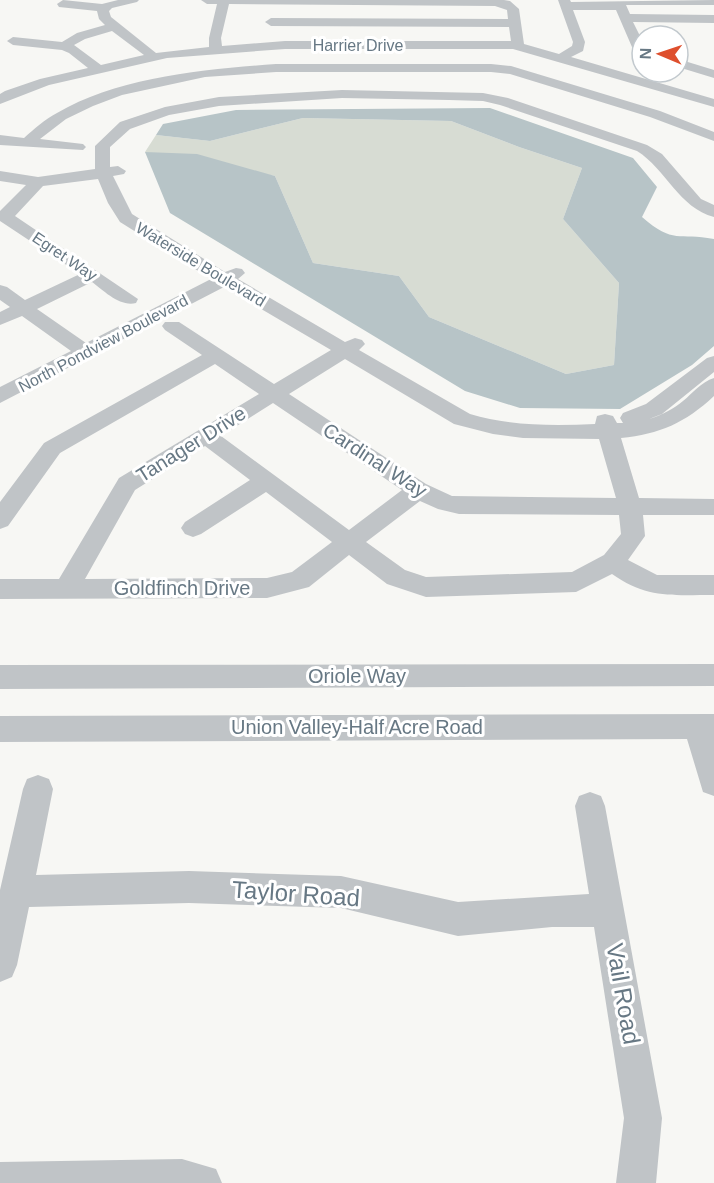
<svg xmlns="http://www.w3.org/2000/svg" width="714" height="1183" font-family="Arial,sans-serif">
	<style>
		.green { fill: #d7dcd3 }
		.water { fill: #b7c4c7 }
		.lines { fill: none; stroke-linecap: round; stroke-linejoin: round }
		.minor { fill: #c0c4c7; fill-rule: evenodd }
		.labels { text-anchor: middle; stroke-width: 6; stroke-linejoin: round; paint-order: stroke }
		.far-street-label { font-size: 16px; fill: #677884; stroke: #fff }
		.street-label { font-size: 20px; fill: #677884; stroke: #fff }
		.near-street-label { font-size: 24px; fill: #677884; stroke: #fff }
	</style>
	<rect width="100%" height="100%" fill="#f7f7f4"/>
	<path class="green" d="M303 118 451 121 519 147 582 168 563 219 619 283 614 365 566 374 429 317 399 276 313 263 275 176 145 152 156 135 210 141Z"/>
	<path class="water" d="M490 108 633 158 657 187 642 217C674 245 678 232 714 239V346L692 365 620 409 520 408 465 391 170 213 145 152 197 154 275 176 313 263 399 276 429 317 566 374 614 365 619 283 563 219 582 168 519 147 451 121 303 118 210 141 156 135 163 124 236 110Z"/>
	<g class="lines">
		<g class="minor">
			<path d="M63 0 102 4 118 0H139L137 2 112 8 109 11 111 17 156 53 209 47V38L217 4H207L201 0H504L510 1 519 9 524 44 559 54 572 46 573 42 558 0H570L571 2 714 0V5H626L630 14 714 15V23L633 22 642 40V58L635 54 616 10H573L585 42 583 51 571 57 714 99V107L513 49H285L167 58 49 85 0 104V94L5 91 40 79 88 68 69 53 62 50 13 45 7 41 13 37 62 42 77 33 105 25 99 19 97 11 59 7 57 4ZM229 4 495 6 507 10 508 19 271 18 265 22 271 26 509 27 511 41H285L222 46 221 38ZM112 31 144 55 101 65 74 45 85 39Z"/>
			<path d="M678 59 714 70V78L678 67Z"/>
			<path d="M276 64H491L511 66 660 111 714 132V141L650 117 510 74 491 72H276L205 77 122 95 93 106 66 119 40 139 83 144 86 147 83 150 0 145V135L24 138C34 129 45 119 57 113 118 77 206 69 276 64Z"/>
			<path d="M342 90 483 93 508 98 647 145 662 154 701 199 714 205V217C679 208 666 169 637 151L500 105 483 101 449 100 342 98 219 106 169 115 130 129 110 147V167L118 166 126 171 124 174 113 176 132 214 225 272 236 268 242 269 245 273 238 279 345 342 355 338 362 340 365 344 359 350 470 414C510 426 553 426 595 424L597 416 605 414 613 416 617 423H623L620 418 623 413 646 404 707 358 714 356V372L662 414 649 419C662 415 673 409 683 401 693 393 701 382 714 378V396C685 423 660 434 621 438L639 498 714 499V515H643L645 536 628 560 657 575H714V595C673 595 647 599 612 574L576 592 426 597 387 584 349 555 309 587 267 598 0 599V579H59L119 478 259 394 215 364 60 453 8 526 0 529V502L44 443 202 355 165 330 162 326 165 322H179L274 384 331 350 224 287 0 403V387L71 351 22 316 0 325V312L10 307 0 300V285L7 287 25 300 80 274 0 221V211L26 185 0 181V171L38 177 95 169V146L120 122 165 107 219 97ZM98 179 108 203 120 222 211 279 86 343 37 309 92 282C104 291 120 307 136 303L138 299 15 216 43 186ZM345 359 454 424 493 434 523 438 599 439 616 498 452 496 426 484 289 394ZM273 403 402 490 349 530 221 436ZM205 446 250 480 185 522 181 528 185 534 193 537 201 534 266 492 332 542 292 572 267 578 85 579 135 490ZM420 501 438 509 459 514 619 515 621 534 604 555 572 572 426 577 405 570 366 542Z"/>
			<path d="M714 664V686L0 689V665Z"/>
			<path d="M714 714V796L703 792 687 739 0 742V716Z"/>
			<path d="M38 775 49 779 53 789 36 875 189 871 341 876 458 902 589 894 575 806 579 796 590 792 601 796 605 806 662 1118 656 1183H616L624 1118 594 927H552L458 936 341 908 189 903 29 907 17 965 12 977 0 982V890L23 789 27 779Z"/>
			<path d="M182 1159 216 1169 222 1183H0V1162Z"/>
		</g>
	</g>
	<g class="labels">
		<g class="far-street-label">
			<text x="358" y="51">Harrier Drive</text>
			<text transform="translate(65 256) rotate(34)" y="6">Egret Way</text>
			<text transform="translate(201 264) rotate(31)" y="6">Waterside Boulevard</text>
			<text transform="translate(103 343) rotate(-28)" y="6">North Pondview Boulevard</text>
		</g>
		<g class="street-label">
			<text transform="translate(191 444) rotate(-32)" y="7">Tanager Drive</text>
			<text transform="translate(375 460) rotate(33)" y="7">Cardinal Way</text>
			<text x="182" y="595">Goldfinch Drive</text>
			<text x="357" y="683">Oriole Way</text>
			<text x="357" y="734">Union Valley-Half Acre Road</text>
		</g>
		<g class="near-street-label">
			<text transform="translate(296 894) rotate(4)" y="8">Taylor Road</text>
			<text transform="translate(623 994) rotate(80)" y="8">Vail Road</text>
		</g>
	</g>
	<g transform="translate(660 54) rotate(272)"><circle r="28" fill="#ffffff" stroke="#c2c9ce" stroke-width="1.5"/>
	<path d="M0-4.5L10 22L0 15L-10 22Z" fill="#de4f2d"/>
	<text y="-9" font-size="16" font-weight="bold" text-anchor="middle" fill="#677884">N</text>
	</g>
</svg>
